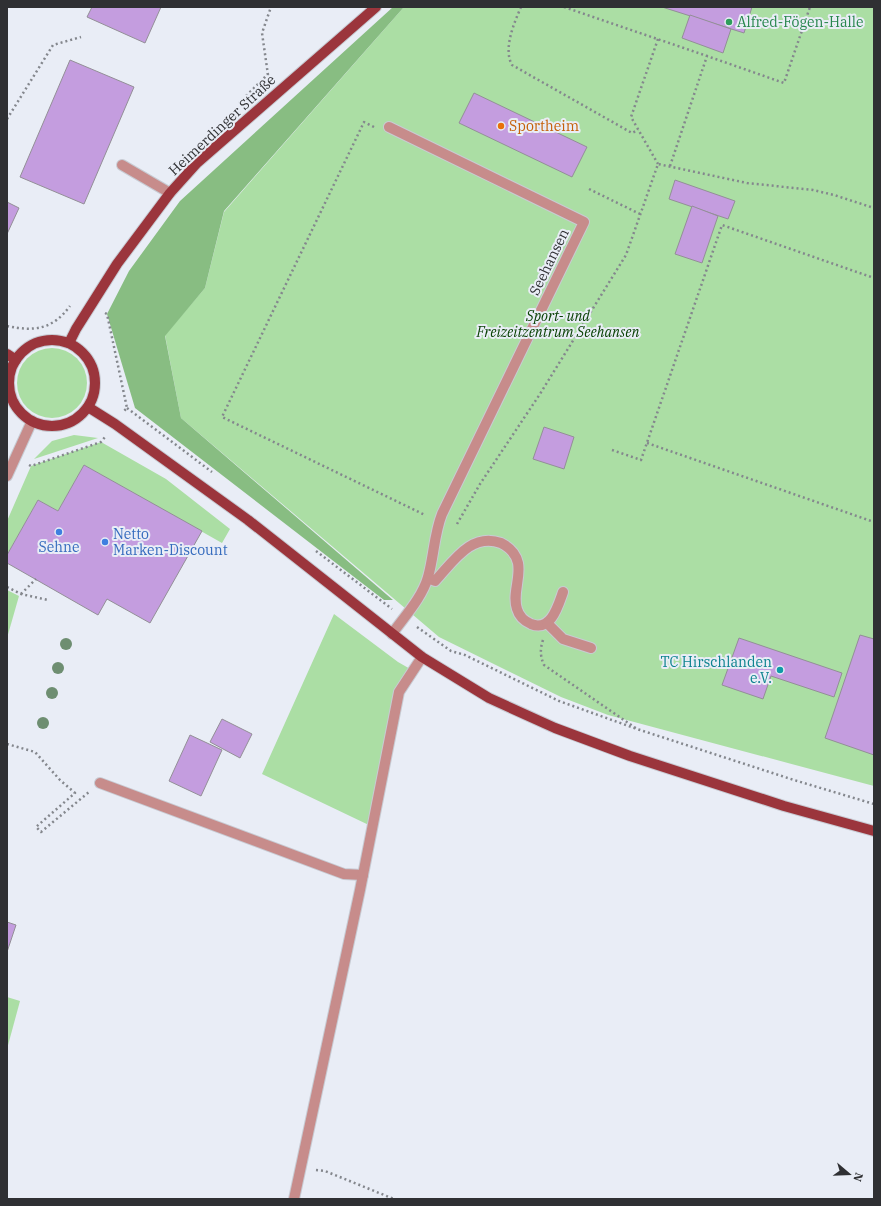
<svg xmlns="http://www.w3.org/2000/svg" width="881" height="1206" font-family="'IBM Plex Serif',serif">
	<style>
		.green { fill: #abdea4 }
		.forest { fill: #88bd82 }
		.building { fill: #c49ddf; stroke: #938f97 }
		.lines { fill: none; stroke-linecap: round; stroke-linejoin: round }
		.minor-casing { stroke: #c8cbd3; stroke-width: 12 }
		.major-casing { stroke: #c8cbd3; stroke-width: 12 }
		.path { stroke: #84878d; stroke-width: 2.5; stroke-dasharray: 2 3; stroke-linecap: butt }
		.minor { stroke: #c78c8b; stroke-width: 10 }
		.major { stroke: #9b353c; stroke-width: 10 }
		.tree { fill: #6e8e71 }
		.leisure-dot { fill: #2e9e5b; stroke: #e9edf6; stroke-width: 1.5 }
		.food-dot { fill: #e8710a; stroke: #e9edf6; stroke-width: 1.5 }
		.shop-dot { fill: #3f7fe0; stroke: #e9edf6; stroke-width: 1.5 }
		.culture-dot { fill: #0f9aa8; stroke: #e9edf6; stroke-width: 1.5 }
		.labels { text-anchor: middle; stroke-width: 4; stroke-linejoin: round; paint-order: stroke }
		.leisure-label { font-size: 14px; fill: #27864d; stroke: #e9edf6; text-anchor: start }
		.street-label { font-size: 14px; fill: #2f3033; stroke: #e9edf6 }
		.food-label { font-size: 14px; fill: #c56008; stroke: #e9edf6; text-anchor: start }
		.park-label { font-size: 14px; font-style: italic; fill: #094104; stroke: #e9edf6 }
		.shop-label { font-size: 14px; fill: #366cbe; stroke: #e9edf6; text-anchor: start }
		.culture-label { font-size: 14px; fill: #0d838f; stroke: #e9edf6; text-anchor: end }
	</style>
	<rect width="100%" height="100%" fill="#e9edf6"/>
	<g class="green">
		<path d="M404 7H874V786L608 715 561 697 439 637 181 418 165 335 205 288 224 212Z"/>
		<circle cx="52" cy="383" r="35"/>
		<path d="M74 435 98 438 34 459 52 441Z"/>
		<path d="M101 442 166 479 230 529 222 543 84 465 58 511 38 500 8 553 7 521 31 466Z"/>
		<path d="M7 590 19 596 7 638Z"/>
		<path d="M334 614 398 662 412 670 405 681 373 827 262 774Z"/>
		<path d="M7 997 20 1001 7 1049Z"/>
	</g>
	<path class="forest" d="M393 7H404L224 211 205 288 165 336 181 418 393 600H384L135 408 107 314 129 271 180 201Z"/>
	<g class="building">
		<path d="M92 7H161L145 43 87 17Z"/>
		<path d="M662 7H752L744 33Z"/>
		<path d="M690 15 731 29 723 53 682 38Z"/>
		<path d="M70 60 134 87 84 204 20 177Z"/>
		<path d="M474 93 587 147 572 177 459 123Z"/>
		<path d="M675 180 735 201 728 219 669 199Z"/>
		<path d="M7 202 19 208 7 234Z"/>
		<path d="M692 206 718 216 702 263 675 254Z"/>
		<path d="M544 427 574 437 564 469 533 459Z"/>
		<path d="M84 465 202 531 150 623 107 599 98 615 7 563V555L38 500 58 511Z"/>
		<path d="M860 635 874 639V755L825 738Z"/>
		<path d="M739 638 842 673 834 697 771 676 763 699 722 685Z"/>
		<path d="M222 719 252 734 240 758 210 742Z"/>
		<path d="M190 735 222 750 201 796 169 781Z"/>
		<path d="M7 922 16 925 7 952Z"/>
	</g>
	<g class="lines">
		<defs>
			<g id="minor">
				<path d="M389 127 584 222 442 514C434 534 434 556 428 577 422 598 404 617 392 634"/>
				<path d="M122 165 170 193"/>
				<path d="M7 476 32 421"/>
				<path d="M428 578 435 581C453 562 471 532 501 543 509 547 516 554 518 563 521 578 512 594 517 609 519 616 524 621 531 624 551 632 558 606 563 592"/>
				<path d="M547 623 563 639 591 648"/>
				<path d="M100 783 344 874 363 875"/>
				<path d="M294 1199 360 890 399 692 422 657"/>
			</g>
			<g id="major">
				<circle cx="52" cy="383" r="43"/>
				<path d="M69 343 76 329 117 264 170 193 197 163 376 7"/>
				<path d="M7 354 16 360"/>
				<path d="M88 407 115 424 248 520 422 657 489 698 555 728 630 756 784 806 874 831"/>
			</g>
		</defs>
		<use href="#minor" class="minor-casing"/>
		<use href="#major" class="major-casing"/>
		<g class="path">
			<path d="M521 7C514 23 503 49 512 65L632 133 638 130"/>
			<path d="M564 7 707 56"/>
			<path d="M658 39 631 117 658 164"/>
			<path d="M268 75 262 33 271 7"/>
			<path d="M239 103 268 74"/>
			<path d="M7 119 53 45 81 37"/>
			<path d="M374 127 364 122 222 417 425 515"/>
			<path d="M670 166 707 56 784 83 810 7"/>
			<path d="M589 189 640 214"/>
			<path d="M105 313 107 314 127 408 123 412"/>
			<path d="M7 326C35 332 53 329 70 306"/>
			<path d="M127 408 212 472"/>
			<path d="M647 443 874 522"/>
			<path d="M612 450 641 460 722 225 874 278"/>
			<path d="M29 465 31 466 101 442 105 437"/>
			<path d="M457 524 480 484 540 394 626 255 658 164 747 183 813 190 834 195 874 208"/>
			<path d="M316 551 392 609"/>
			<path d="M7 587 21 594 48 600"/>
			<path d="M21 594 36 579"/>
			<path d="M417 627 451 651 465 655 559 701 637 729"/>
			<path d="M543 640C540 649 540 656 544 665L637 729 794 780 874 804"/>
			<path d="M7 744 35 752 60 780 75 793 36 827 41 832 89 792"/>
			<path d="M316 1170 325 1171 394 1199"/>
		</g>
		<use href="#minor" class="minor"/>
		<use href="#major" class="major"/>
	</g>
	<g class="tree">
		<circle cx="66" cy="644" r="6"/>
		<circle cx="58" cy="668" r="6"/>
		<circle cx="52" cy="693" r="6"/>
		<circle cx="43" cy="723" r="6"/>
	</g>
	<circle class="leisure-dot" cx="729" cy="22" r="4"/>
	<circle class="food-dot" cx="501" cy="126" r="4"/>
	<g class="shop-dot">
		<circle cx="59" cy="532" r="4"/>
		<circle cx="105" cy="542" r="4"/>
	</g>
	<circle class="culture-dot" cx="780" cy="670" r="4"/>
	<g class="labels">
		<g class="leisure-label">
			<text x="737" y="27">Alfred-Fögen-Halle</text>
		</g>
		<g class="street-label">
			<text transform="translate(222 125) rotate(-43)" y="5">Heimerdinger Straße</text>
			<text transform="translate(549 262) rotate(-64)" y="5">Seehansen</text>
		</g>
		<g class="food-label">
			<text x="509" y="131">Sportheim</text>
		</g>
		<g class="park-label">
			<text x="558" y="321">Sport- und<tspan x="558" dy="16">Freizeitzentrum Seehansen</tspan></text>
		</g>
		<g class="shop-label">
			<text x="113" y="539">Netto<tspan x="113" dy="16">Marken-Discount</tspan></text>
			<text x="59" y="552" text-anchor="middle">Sehne</text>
		</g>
		<g class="culture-label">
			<text x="772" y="667">TC Hirschlanden<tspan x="772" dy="16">e.V.</tspan></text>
		</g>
	</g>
	<rect width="881" height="1206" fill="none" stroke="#2f3033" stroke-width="16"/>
	<g transform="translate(849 1174) rotate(109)" stroke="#e9edf6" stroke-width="3" paint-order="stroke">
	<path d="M0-3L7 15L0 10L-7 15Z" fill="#2f3033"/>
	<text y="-6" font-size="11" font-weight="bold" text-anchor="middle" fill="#2f3033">N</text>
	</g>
</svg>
